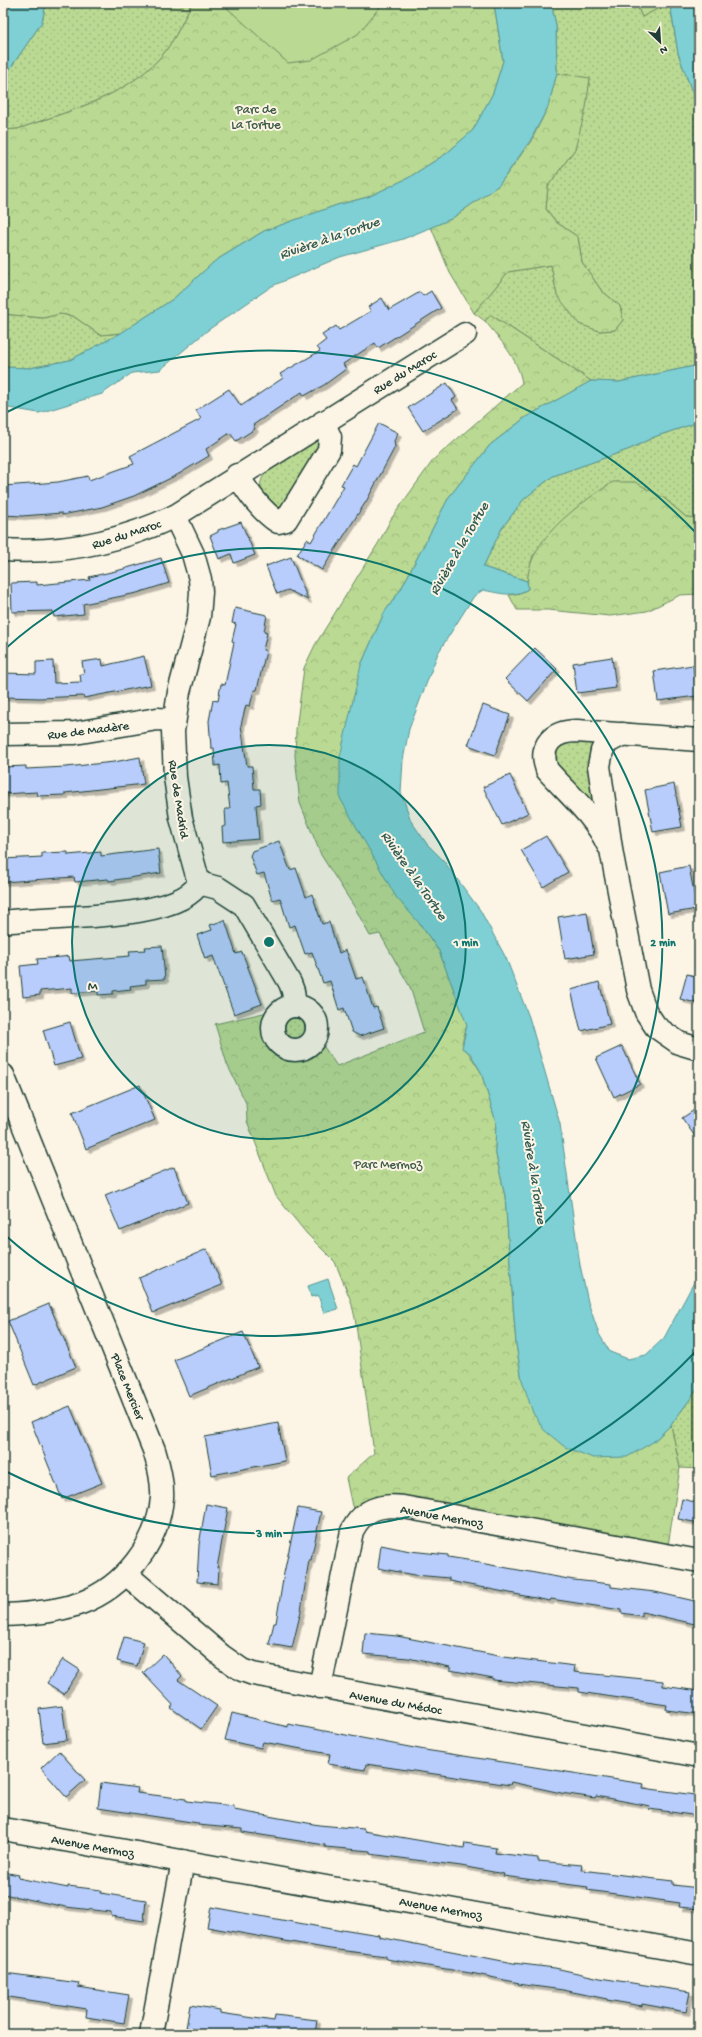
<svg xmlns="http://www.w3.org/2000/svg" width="702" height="2037" font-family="'Gochi Hand',sans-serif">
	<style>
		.grass { fill: url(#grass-dots); stroke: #6c8b63 }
		.forest { fill: url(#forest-crowns); stroke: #6c8b63 }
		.pitch { fill: #bad992; stroke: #6c8b63 }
		.water { fill: #7ed0d4; stroke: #589594 }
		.building { fill: #b8cdfc; stroke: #1f3d34; filter: url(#shadow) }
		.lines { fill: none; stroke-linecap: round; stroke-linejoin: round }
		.minor-casing { stroke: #1f3d34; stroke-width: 25 }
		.minor { stroke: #fcf5e5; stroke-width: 22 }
		.ring { fill: none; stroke: #0f766e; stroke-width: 2 }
		.labels { text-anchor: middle; stroke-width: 4; stroke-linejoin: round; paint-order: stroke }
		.park-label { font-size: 13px; fill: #3e5c47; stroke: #fcf5e5 }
		.street-label { font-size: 13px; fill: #1f3d34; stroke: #fcf5e5 }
		.water-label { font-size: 14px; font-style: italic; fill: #325a54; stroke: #fcf5e5 }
		.neighbourhood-label { font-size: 14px; letter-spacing: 1px; fill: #1f3d34; stroke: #fcf5e5 }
		.centre { fill: #0f766e; stroke: #fcf5e5; stroke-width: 2 }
		.ring-label { font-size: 12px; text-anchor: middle; font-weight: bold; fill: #0f766e; stroke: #fcf5e5; stroke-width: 4; stroke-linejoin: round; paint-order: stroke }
	</style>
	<defs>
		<pattern id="grass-dots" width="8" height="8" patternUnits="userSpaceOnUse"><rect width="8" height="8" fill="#bad992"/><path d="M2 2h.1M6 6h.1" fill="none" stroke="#9fbb7e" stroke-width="1.8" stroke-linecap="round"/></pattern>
		<pattern id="forest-crowns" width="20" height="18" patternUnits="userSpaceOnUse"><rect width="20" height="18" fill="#bad992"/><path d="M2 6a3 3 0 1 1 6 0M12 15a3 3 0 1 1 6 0" fill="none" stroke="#9fbb7e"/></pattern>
		<filter id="shadow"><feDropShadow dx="3.5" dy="3.5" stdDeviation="0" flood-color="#0004"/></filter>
	</defs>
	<rect width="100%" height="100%" fill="#fcf5e5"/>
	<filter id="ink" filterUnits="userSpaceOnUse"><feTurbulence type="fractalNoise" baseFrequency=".025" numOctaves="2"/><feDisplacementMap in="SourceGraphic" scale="8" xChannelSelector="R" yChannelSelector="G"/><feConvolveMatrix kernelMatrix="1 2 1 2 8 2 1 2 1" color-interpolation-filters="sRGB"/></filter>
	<g filter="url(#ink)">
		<g class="grass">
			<path d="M46 3H192C182 23 172 47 155 63 119 99 65 112 18 129L3 130V79L42 22Z"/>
			<path d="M551 3H636L642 17 657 9 670 5 678 53 699 111V365L619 382 591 381 491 315 485 321 474 313 508 272 551 265 557 295 599 331 615 330 623 320 620 306 601 290 582 262 578 237 556 222 546 209 548 186 575 149 590 79 557 73 556 25Z"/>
			<path d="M3 314 43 318 60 314 73 316 100 335 121 333 70 360 30 368 3 367Z"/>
			<path d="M699 422V518L686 517 664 498 533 555 527 581 483 567 502 528 524 499 553 476 630 449 654 437Z"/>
			<path d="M317 439H320L321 443 279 511C265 496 251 488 269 469Z"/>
			<path d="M561 742H592L593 744 596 800 593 804 555 764V746Z"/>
			<circle cx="295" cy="1028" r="10"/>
			<path d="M699 1387V1469L680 1468 671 1425Z"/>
		</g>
		<g class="forest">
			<path d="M192 3H494L503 61 493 93 473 130 447 153 408 178 368 197 337 205 264 231 215 261 173 299 121 333 100 335 73 316 60 314 43 318 3 314V130L18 129C65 112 119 99 155 63 172 47 182 23 192 3Z"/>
			<path d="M636 3H670V5L657 9 642 17Z"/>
			<path d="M557 73 590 78 586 108 575 149 548 186 546 209 556 222 578 237 582 262 601 290 620 306 623 320 615 330 599 331 579 324 557 295 551 265 508 272 474 313 450 273 431 227 451 219 499 185 531 141 548 107Z"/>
			<path d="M491 315 591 381 526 417 490 445 449 497 401 589 384 613 361 665 420 924 439 951 465 1018 467 1025 462 1043 481 1072 496 1122 495 1150 505 1196 516 1344 522 1380 653 1442 671 1425 680 1468 668 1546 355 1509 352 1506 346 1478 374 1453 355 1318 351 1301 335 1262 307 1234 276 1196 247 1121 246 1103 227 1064 215 1024 268 1012C252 1051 295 1075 322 1044L337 1066 424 1032 410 987 380 934 370 936 355 908 321 855 300 803 295 756 296 730 304 668 315 645 379 542 391 519 434 459 522 383C518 358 500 340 485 321Z"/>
			<path d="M613 482H635L664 498 686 517 699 518V594L680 595 647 611 610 616 548 610H517L509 595 521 593 528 589C522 543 579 504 613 482Z"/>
		</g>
		<path class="pitch" d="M226 3H383L358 34 311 60 288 63 225 6Z"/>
		<g class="water">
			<path d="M3 3H46L42 22 3 79Z"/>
			<path d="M494 3H551L556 25 557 73 548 107 530 141 499 185 451 219 403 239 340 257 272 286 208 330 160 370 132 373 102 394 39 413 3 407V367L30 368 70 360 121 333 173 299 215 261 264 231 337 205 368 197 408 178 447 153 473 130 493 93 503 61Z"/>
			<path d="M670 3H699V111L678 53Z"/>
			<path d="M699 365V422L654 437 630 449 553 476 524 499 502 528 483 567 527 581 528 589C513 598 499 593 483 590L474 596 438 653 409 729 403 760 401 792 411 821 427 844 443 860 480 910 506 958 529 1017 560 1124 580 1265 588 1302 599 1334 610 1352 628 1359 646 1355 664 1338 699 1273V1387L671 1425 653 1442 627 1457 593 1458 565 1447 544 1430 533 1413 522 1380 516 1344 505 1196 495 1150 496 1122 481 1072 470 1053 462 1048 467 1025 439 951 420 924 396 897 340 798V757L361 665 384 613 401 589 449 497 490 445 526 417 591 381 619 382Z"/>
			<path d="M328 1279 338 1309 324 1313 318 1295 311 1297 308 1286Z"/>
		</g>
		<g class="building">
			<path d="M431 291 441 308 378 348 375 343 343 364 346 369 324 385 304 396 302 392 253 425 255 429 236 441 230 433 206 449 209 456 177 475 134 496 102 507 62 515V513L22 516 3 515V486L58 482 88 476 89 480 134 464 130 456 201 419 196 410 229 389 241 406 283 378 280 374 320 351 317 347 326 340 322 335 336 326 339 330 371 311 368 307 382 298 389 310 420 292 423 296Z"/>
			<path d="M447 383 456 397 452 400 458 409 423 431 408 408Z"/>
			<path d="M379 423 398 433 394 441 395 447 367 500 322 570 297 555 307 539 311 542 344 486 341 485 353 464 356 466Z"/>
			<path d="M241 522 255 555 234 563 231 554 219 559 210 536 218 532V530Z"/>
			<path d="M291 557 308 600 288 590 277 594 266 566Z"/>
			<path d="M161 558 169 583 137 593 83 604 84 614 54 617 53 611 12 612 11 583 37 582V585L90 580 89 577 120 570Z"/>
			<path d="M235 608 267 615 264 632 267 633 263 650 266 651 257 690H254L250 706 246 705 241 725 247 766H252L254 789H260L261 804 256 805 259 839 223 842 222 827 226 826 225 809H230L227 783 221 784 220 765 215 766 214 748H211L209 721 213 700 218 701 221 684 225 685 234 642 232 641 236 624 232 623Z"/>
			<path d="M535 648 557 669 528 701 505 679Z"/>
			<path d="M144 656 151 685 84 698 83 696 40 698 3 697V673L36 674V662L53 661 54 683 81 682 80 674H84L82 662 102 659 103 666Z"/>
			<path d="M612 657 616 688 577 693 573 663Z"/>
			<path d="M693 665 697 696 658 701 654 671Z"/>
			<path d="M483 705 510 715 495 755 468 745Z"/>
			<path d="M140 757 144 784 65 793V795L38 796 37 792 3 794V767L26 766V769L66 767 114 762Z"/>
			<path d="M510 775 528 813 502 825 483 787Z"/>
			<path d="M674 784 682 827 653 832 645 790Z"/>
			<path d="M546 836 568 872 543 887 521 850Z"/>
			<path d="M279 841 290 870 296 868 306 897 312 894 322 924 329 922 339 953 346 950 356 979 363 977 373 1008 377 1007 384 1028 360 1036 352 1032 344 1008 339 1010 330 981 323 983 312 952 305 954 295 925 289 927 280 898 272 900 264 873 257 875 250 856 252 851Z"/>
			<path d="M158 849 161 873 109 881 108 879 75 882 74 877 3 882V859L42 857V853L68 852V855L101 852V856Z"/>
			<path d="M689 866 697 909 668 914 660 872Z"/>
			<path d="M587 912 594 954 565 959 558 917Z"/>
			<path d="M225 920 236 954 242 952 262 1004 234 1014 213 956 205 959 197 935 212 930 210 925Z"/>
			<path d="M162 946 165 979 146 980V984L130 986 131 989 113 991V994L98 995V991L72 993V988L40 991V995L23 997 20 966 38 964 37 959 62 957 69 956 70 961 130 956 129 951 146 950 145 947Z"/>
			<path d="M687 974 699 977V1000L692 1002 680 999Z"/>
			<path d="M599 982 610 1024 581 1031 571 990Z"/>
			<path d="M70 1022 81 1059 54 1066 43 1030Z"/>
			<path d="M622 1046 640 1084 614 1097 596 1058Z"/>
			<path d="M140 1085 155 1120 86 1149 72 1113Z"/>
			<path d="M699 1107V1142L682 1118Z"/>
			<path d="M174 1167 188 1203 120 1231 105 1195Z"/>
			<path d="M207 1249 222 1285 153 1313 139 1278Z"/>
			<path d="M49 1304 76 1367 34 1385 8 1321Z"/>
			<path d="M243 1332 258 1367 189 1396 174 1360Z"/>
			<path d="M70 1406 102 1483 62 1499 31 1422Z"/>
			<path d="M278 1423 285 1461 212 1475 205 1437Z"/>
			<path d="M682 1499 699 1503V1523L678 1519Z"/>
			<path d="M206 1504 228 1508 217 1568H219L218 1584 197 1582 199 1545Z"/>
			<path d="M298 1508 321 1512 311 1560H309L301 1611 292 1648 269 1644 274 1623H276L284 1573Z"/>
			<path d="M381 1545 410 1551 448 1555V1557L480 1562V1563L574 1580 611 1584V1587L655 1592 699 1602V1625L642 1612V1616L621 1613V1610L551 1599 550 1601 449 1581V1578L415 1575 378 1568Z"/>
			<path d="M365 1633 397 1636 504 1657 575 1666 574 1672 663 1681V1686L699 1691V1714L666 1710 667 1705 579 1692V1688L493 1680V1678L450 1670V1667L408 1658 363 1654Z"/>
			<path d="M124 1637 144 1642 137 1666 117 1661Z"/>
			<path d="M163 1654 182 1676 178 1680 217 1706 201 1729 171 1708 173 1705 143 1673Z"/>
			<path d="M63 1659 80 1670 64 1694 47 1683Z"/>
			<path d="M62 1706 67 1740 43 1743 39 1709Z"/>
			<path d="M232 1713 288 1727V1724L425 1750 644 1784 643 1788 695 1795V1797L699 1798V1816L649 1809 650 1806 596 1796 595 1798 561 1793 511 1782 510 1785 366 1764 365 1770 328 1764 330 1754 263 1742 261 1748 225 1740Z"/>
			<path d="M59 1751 85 1780 66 1797 41 1768Z"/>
			<path d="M101 1783 138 1788 137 1793 186 1799V1801L234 1806V1810L319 1825 364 1829V1831L464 1848 465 1843 496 1848 495 1853 538 1858V1861L582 1865 581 1870 673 1881V1885L699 1888V1909L679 1907 680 1903 587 1890 588 1887 503 1876 504 1874 461 1866 370 1854V1851L325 1847V1845L242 1832V1829L198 1825V1823L98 1808Z"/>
			<path d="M3 1872 19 1875 18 1878 68 1888V1886L101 1890 100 1893 146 1900 144 1921 111 1916V1912L66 1907 3 1894Z"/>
			<path d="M211 1907 342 1931V1929L379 1935V1937L513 1963 555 1968 600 1978 690 1992 686 2012 642 2004V2006L607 2000V1999L563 1990 518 1984 519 1983 476 1974 386 1959V1956L330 1949 207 1927Z"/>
			<path d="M5 1973 79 1983 78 1987 129 1995 124 2023 86 2017 87 2009 3 1996Z"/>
			<path d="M190 2005 220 2010V2013L274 2021 275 2015 317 2020 315 2034H220L186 2028Z"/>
		</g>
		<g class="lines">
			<defs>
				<g id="minor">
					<path d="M237 475C248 492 261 511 278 522L286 520 329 450 330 437 323 422"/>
					<path d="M3 550C63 554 122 541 175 516L465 334"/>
					<path d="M3 734 75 733 157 719 173 720"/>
					<path d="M623 734 606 743 602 751 599 766 612 855 638 990 646 1012 656 1027 679 1043 699 1049"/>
					<path d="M608 845C594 815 568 794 547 770 538 745 553 731 577 731L699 740"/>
					<path d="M199 883 218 888 244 905 290 983 293 991 295 1006"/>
					<path d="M3 922C43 915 178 923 199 883L181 818 175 777 173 731 179 692 199 617 201 592 200 579 193 554 175 516"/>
					<circle cx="295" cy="1028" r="22"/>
					<path d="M3 1075 154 1450C159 1466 163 1482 162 1498 158 1544 124 1587 81 1603 56 1612 29 1614 3 1615"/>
					<path d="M126 1574 222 1656 242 1670 253 1674 699 1756"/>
					<path d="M320 1687 352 1531C363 1509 380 1504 403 1507L699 1561"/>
					<path d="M3 1829 699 1954"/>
					<path d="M151 2034 183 1861"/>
				</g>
			</defs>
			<use href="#minor" class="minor-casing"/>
			<use href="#minor" class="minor"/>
		</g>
	</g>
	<circle cx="269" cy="942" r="197" fill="#0f766e" fill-opacity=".12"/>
	<g class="ring">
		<circle cx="269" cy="942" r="197"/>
		<path d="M5 649A394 394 0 1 1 5 1235"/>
		<path d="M698 1349A591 591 0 0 1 5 1471M5 413A591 591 0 0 1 698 535"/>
	</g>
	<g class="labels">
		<g class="park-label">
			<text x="256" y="113">Parc de<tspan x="256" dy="15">La Tortue</tspan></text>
			<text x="388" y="1168">Parc Mermoz</text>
		</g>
		<g class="street-label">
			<text transform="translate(404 371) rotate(-32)" y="5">Rue du Maroc</text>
			<text transform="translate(126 533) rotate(-18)" y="5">Rue du Maroc</text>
			<text transform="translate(88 729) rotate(-7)" y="5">Rue de Madère</text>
			<text transform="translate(180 799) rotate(81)" y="5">Rue de Madrid</text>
			<text transform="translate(129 1386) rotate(68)" y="5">Place Mercier</text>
			<text transform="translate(442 1515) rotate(10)" y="5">Avenue Mermoz</text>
			<text transform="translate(396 1701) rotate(10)" y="5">Avenue du Médoc</text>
			<text transform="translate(93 1845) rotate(10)" y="5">Avenue Mermoz</text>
			<text transform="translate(441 1907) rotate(10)" y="5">Avenue Mermoz</text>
		</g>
		<g class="water-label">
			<text transform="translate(329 237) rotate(-19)" y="5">Rivière à la Tortue</text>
			<text transform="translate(458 548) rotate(-60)" y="5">Rivière à la Tortue</text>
			<text transform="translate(415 875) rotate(55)" y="5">Rivière à la Tortue</text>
			<text transform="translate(535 1172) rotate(81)" y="5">Rivière à la Tortue</text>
		</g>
		<g class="neighbourhood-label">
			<text x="93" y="990">M</text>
		</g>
	</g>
	<circle cx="269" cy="942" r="6" class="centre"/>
	<g class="ring-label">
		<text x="466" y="946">1 min</text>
		<text x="663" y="946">2 min</text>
		<text x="269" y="1537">3 min</text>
	</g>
	<rect width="702" height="2037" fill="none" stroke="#fcf5e5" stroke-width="16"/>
	<rect x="8" y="8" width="686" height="2021" fill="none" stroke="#1f3d34" stroke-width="1.5" filter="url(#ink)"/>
	<g transform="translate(660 42) rotate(155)" stroke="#fcf5e5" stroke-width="3" paint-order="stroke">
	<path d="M0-3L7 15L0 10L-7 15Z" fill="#1f3d34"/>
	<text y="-6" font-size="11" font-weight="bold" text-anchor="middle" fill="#1f3d34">N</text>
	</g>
</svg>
